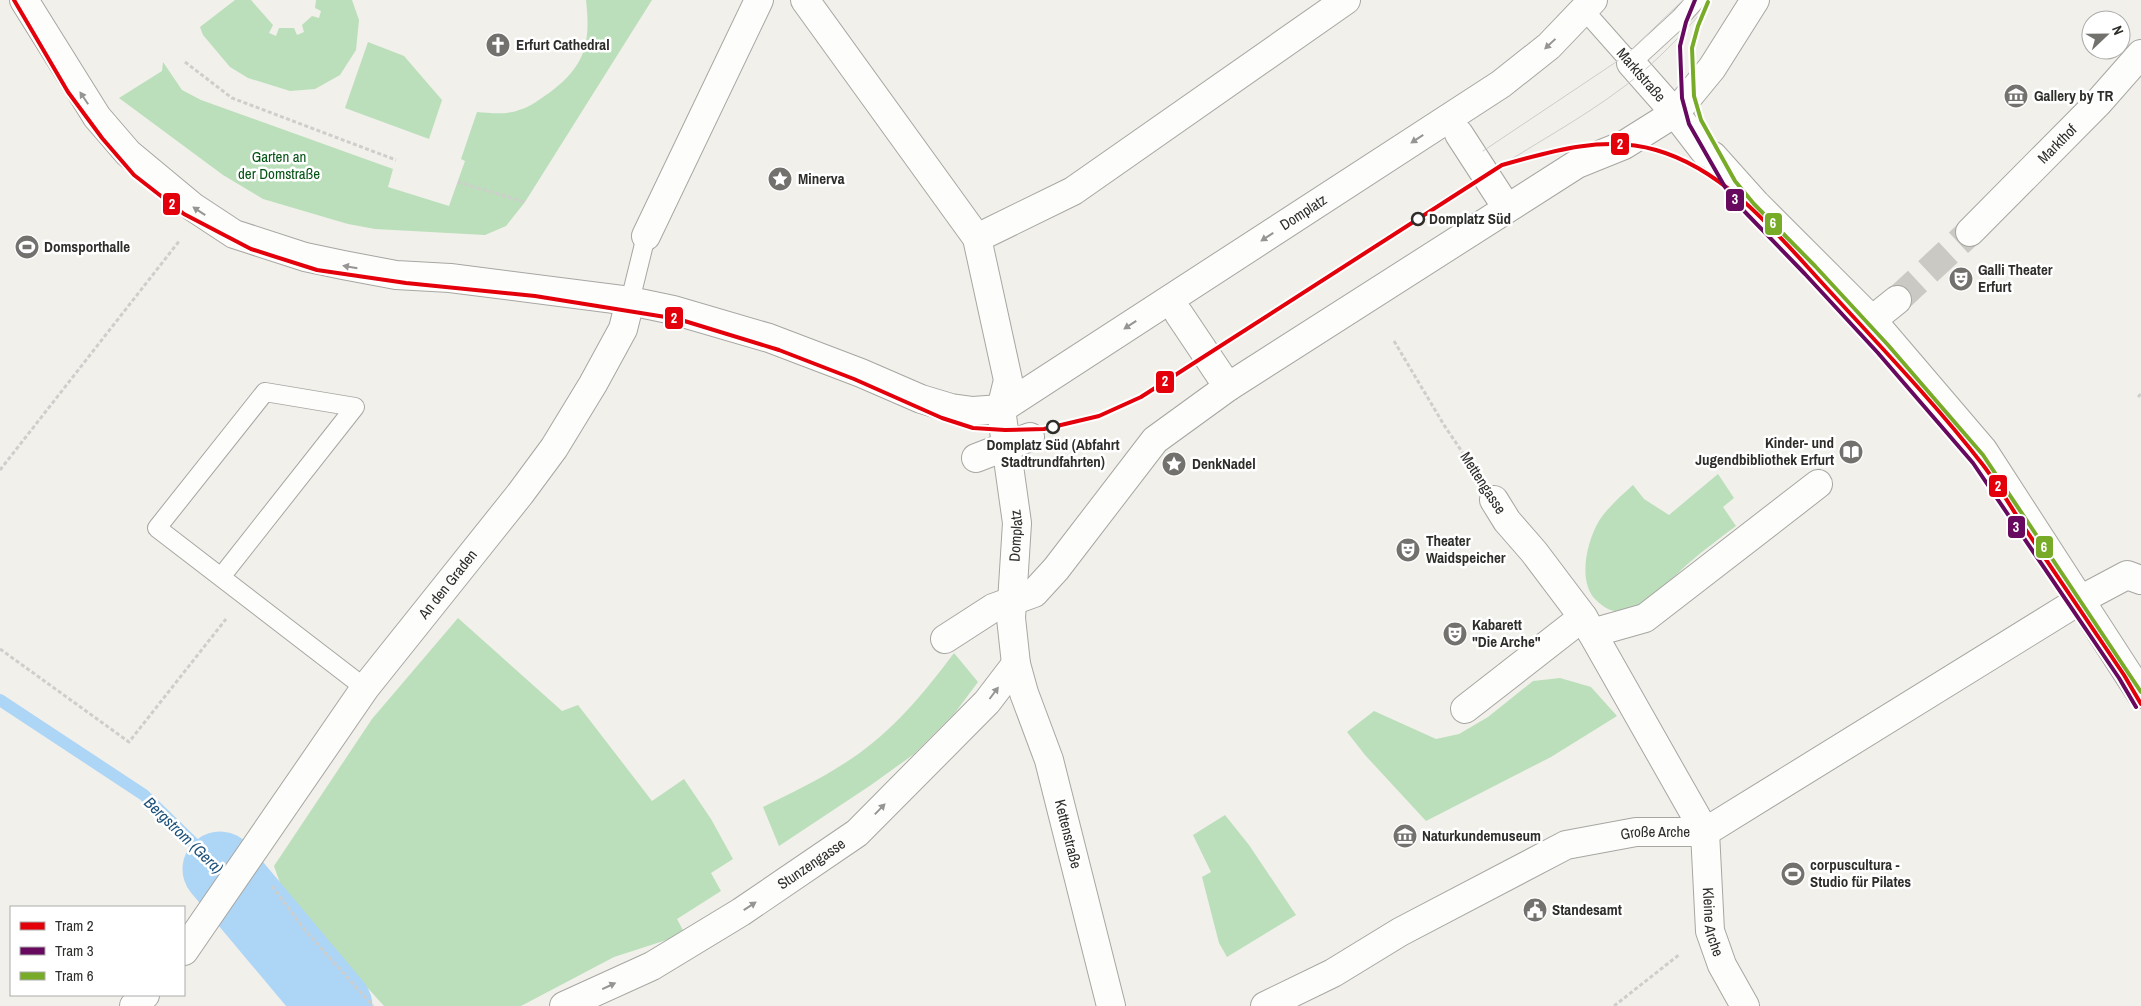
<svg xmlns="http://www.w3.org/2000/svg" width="2141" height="1006" font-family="'Archivo Narrow',sans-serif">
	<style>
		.green { fill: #bbdfba }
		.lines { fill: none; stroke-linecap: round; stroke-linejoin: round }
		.stream { stroke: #add5f6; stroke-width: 12 }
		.river { stroke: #add5f6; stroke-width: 75 }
		.street-tunnel { stroke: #cac9c4; stroke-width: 28; stroke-dasharray: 28 14; stroke-linecap: butt }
		.lane-casing { stroke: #a7a6a2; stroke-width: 20 }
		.street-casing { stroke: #a7a6a2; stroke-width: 30 }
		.path { stroke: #cececc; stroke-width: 3; stroke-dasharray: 4 2.5; stroke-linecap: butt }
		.lane { stroke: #fdfdfc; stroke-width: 18 }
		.street { stroke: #fdfdfc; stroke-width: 28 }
		.tram { stroke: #cdcdcc; stroke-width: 1 }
		.tram-1-casing { stroke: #fff; stroke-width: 8 }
		.tram-2-casing { stroke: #fff; stroke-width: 8 }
		.tram-3-casing { stroke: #fff; stroke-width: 8 }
		.tram-1 { stroke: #e3000b; stroke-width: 4 }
		.tram-2 { stroke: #67095f; stroke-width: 4 }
		.tram-3 { stroke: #78ac28; stroke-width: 4 }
		.oneway { fill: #969593 }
		.stop-dot { fill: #fff; stroke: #2e2d2a; stroke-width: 2.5 }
		.labels { text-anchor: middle; stroke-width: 5; stroke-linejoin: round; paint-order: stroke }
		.poi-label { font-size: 15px; font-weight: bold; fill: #2e2d2a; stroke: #fff; text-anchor: start }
		.street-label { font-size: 15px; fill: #2e2d2a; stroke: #fff }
		.park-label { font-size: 15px; fill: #055315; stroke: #fff }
		.stop-label { font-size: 15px; font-weight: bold; fill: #2e2d2a; stroke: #fff; text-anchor: start }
		.water-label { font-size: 16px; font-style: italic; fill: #1c5079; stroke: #fff }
		.line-badge { stroke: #fff; stroke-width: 2 }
		.badge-label { font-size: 14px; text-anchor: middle; font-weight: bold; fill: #fff }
	</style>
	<rect width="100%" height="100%" fill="#f1f0eb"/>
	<g class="green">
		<path d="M235 0H251L273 25 269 33 276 36 279 28H294L297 35 304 32 302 25 312 16 319 18 321 11 315 8 316 0H352L359 20 356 50 340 75 315 89 290 91 248 78 230 67 203 35 200 27Z"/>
		<path d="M586 0H652L525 202 506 226 485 235 375 229 348 224 263 199 223 175 119 98 162 71 163 62 182 90 201 100 393 169 388 187 449 206 465 161 461 159 477 112C490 113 507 115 519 110 530 107 540 99 549 93 585 66 591 44 586 0Z"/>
		<path d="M368 42 404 56 442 100 429 139 345 108Z"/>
		<path d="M1718 474 1734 498 1723 507 1736 526C1720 538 1705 549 1690 562 1670 579 1649 606 1623 611 1612 613 1603 607 1596 600 1577 582 1587 541 1599 521 1608 507 1621 496 1633 485L1644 499 1669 515Z"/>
		<path d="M458 618 562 711 578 705 652 801 684 779 711 819 733 859 711 873 721 891 677 919 685 934 614 957 521 1006H384L321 936 281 886 274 866 372 719Z"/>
		<path d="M954 653 978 682 954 714 914 754 871 785 779 846 763 807C793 792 823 778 851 759 893 731 924 693 954 653Z"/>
		<path d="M1560 678 1591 687 1617 716 1551 757 1426 821 1365 755 1347 732 1374 711 1436 739 1459 734 1488 717 1533 681Z"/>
		<path d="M1225 815 1249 845 1296 915 1227 957 1219 943 1202 877 1211 872 1193 835Z"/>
	</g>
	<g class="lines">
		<path class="stream" d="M0 700 144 795 220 869"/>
		<path class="river" d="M220 869 335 1006"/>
		<path class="street-tunnel" d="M1897 300 1970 232"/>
		<defs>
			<g id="lane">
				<path d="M1584 10 1631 63 1680 18 1696 0"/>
				<path d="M630 301 646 236"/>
				<path d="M221 577 355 407 265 392 157 528 365 688"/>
			</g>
			<g id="street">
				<path id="s1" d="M24 0 97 117 128 153 193 207 234 234 305 257 343 265 396 275 450 278 630 301 673 310 769 338 861 373 921 399 951 408 973 411 1001 409 1501 84 1549 46 1593 0"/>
				<path d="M805 0 977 238"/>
				<path d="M1631 63 1675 113 1705 152 1713 156 1756 204 1872 320 1983 450 2141 694"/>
				<path d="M1459 134 1507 208"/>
				<path id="s2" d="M1970 232 2097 104 2141 54"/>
				<path d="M646 236 759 0"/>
				<path d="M1179 314 1228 387"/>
				<path d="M1872 320 1897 300"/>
				<path d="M976 458 1030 437"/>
				<path id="s3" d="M1494 500 1507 521 1534 552 1583 617 1705 832 1710 931 1722 965 1745 1006"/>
				<path d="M1592 633 1645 618 1818 484"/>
				<path d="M945 639 993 608 1034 593 1056 569 1155 440 1228 387 1577 164 1624 145 1675 113 1712 68 1755 0"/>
				<path d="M1465 709 1583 617"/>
				<path id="s4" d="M184 951 365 688 520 494 554 448 593 384 623 329 630 301"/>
				<path d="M134 1006 145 995"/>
				<path id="s5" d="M564 1006 652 966 741 912 857 833 987 702 1016 664"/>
				<path id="s6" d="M1111 1006 1049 760 1024 693 1016 664 1011 618 1017 523 1001 409 1008 380 977 238 1073 191 1346 0"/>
				<path id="s7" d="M1265 1006 1333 973 1400 932 1566 845 1636 832H1705L2080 600 2127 575 2141 580"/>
			</g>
		</defs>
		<use href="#lane" class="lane-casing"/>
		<use href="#street" class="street-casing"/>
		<g class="path">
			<path d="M185 62 232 98 396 160"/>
			<path d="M458 182 525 202"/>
			<path d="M1394 341 1444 425 1475 471"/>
			<path d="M2138 397 2141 394"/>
			<path d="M0 470 180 240"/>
			<path d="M0 649 129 742 226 619"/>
			<path d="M272 886 304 929 373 1006"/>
			<path d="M1614 1006 1680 954"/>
		</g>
		<use href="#lane" class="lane"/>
		<use href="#street" class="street"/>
		<g class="tram">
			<path d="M1483 151 1625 56 1683 0"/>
			<path d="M1502 165C1548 136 1598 109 1640 74 1666 52 1690 26 1712 0"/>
		</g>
		<defs>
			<path id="tram-1" d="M14 0 68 92 102 138 134 175 184 214 251 249 317 270 406 283 535 296 678 319 779 350 854 379 942 418 973 428 1005 430 1044 429 1099 416 1141 397 1502 165C1551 151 1605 135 1656 150 1726 170 1777 234 1824 285 1878 344 1934 402 1983 465 1999 486 2012 509 2026 530 2059 579 2092 627 2124 675L2141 704"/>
			<path id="tram-2" d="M1695 0 1686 22 1680 46 1682 98 1689 124 1725 187 1745 212 1805 274 1878 353 1973 463 2119 678 2136 707"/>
			<path id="tram-3" d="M1708 2 1698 26 1692 48 1694 96 1701 120 1735 181 1754 204 1815 266 1888 345 1983 455 2141 692"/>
		</defs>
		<use href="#tram-1" class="tram-1-casing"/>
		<use href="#tram-2" class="tram-2-casing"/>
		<use href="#tram-3" class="tram-3-casing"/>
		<use href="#tram-1" class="tram-1"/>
		<use href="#tram-2" class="tram-2"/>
		<use href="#tram-3" class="tram-3"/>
	</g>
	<defs><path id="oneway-solid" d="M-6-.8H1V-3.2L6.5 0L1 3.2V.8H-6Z" transform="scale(1.25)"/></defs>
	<g class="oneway">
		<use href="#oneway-solid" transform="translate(1550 44) rotate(137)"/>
		<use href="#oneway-solid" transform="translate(84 98) rotate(-124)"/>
		<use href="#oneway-solid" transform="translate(1417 139) rotate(147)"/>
		<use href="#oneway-solid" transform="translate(199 211) rotate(-147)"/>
		<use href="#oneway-solid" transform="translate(1267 237) rotate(147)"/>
		<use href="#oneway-solid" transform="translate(350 267) rotate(-170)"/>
		<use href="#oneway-solid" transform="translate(1130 325) rotate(147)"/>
		<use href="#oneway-solid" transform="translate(994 693) rotate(-53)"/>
		<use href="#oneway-solid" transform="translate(880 809) rotate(-46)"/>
		<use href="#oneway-solid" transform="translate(750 906) rotate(-33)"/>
		<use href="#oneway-solid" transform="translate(609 986) rotate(-25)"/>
	</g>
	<defs>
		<symbol id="church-disc" viewBox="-11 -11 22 22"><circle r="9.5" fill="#72716e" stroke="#fff"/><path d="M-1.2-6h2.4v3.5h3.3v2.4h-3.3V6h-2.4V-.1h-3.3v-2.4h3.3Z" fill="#fff"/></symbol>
		<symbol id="museum-disc" viewBox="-11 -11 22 22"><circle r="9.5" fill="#72716e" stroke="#fff"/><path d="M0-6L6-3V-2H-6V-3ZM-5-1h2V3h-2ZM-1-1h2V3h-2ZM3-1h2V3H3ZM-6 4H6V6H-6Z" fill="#fff"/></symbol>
		<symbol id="sight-disc" viewBox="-11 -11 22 22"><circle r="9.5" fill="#72716e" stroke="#fff"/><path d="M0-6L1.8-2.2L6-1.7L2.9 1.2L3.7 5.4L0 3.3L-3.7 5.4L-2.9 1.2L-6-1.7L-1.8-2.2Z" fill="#fff"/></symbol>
		<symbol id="stadium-disc" viewBox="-11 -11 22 22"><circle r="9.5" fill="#72716e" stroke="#fff"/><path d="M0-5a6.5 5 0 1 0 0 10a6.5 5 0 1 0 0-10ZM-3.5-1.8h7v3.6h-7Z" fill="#fff"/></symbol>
		<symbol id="theatre-disc" viewBox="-11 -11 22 22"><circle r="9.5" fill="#72716e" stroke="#fff"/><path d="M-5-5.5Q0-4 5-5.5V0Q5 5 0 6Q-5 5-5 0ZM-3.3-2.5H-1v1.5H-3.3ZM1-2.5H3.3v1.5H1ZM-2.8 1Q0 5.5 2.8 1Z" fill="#fff"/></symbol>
		<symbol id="library-disc" viewBox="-11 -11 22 22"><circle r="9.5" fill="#72716e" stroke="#fff"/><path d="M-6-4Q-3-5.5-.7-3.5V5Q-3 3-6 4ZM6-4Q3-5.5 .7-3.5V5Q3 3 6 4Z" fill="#fff"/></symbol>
		<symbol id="civic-disc" viewBox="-11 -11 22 22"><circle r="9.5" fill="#72716e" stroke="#fff"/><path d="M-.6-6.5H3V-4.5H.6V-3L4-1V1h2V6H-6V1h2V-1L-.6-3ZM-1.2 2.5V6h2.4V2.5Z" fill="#fff"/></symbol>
	</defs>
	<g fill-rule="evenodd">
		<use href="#church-disc" x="484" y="31" width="28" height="28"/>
		<use href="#museum-disc" x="2002" y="82" width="28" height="28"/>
		<use href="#sight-disc" x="766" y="165" width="28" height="28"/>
		<use href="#stadium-disc" x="13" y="233" width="28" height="28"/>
		<use href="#theatre-disc" x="1947" y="265" width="28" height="28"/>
		<use href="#library-disc" x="1837" y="438" width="28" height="28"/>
		<use href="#sight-disc" x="1160" y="450" width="28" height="28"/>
		<use href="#theatre-disc" x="1394" y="536" width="28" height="28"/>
		<use href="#theatre-disc" x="1441" y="620" width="28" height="28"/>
		<use href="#museum-disc" x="1391" y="822" width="28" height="28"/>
		<use href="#stadium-disc" x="1779" y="860" width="28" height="28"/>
		<use href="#civic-disc" x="1521" y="896" width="28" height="28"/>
	</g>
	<g class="stop-dot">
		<circle cx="1418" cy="219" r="6"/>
		<circle cx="1053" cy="427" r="6"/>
	</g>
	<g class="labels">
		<g class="poi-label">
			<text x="516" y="50">Erfurt Cathedral</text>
			<text x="2034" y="101">Gallery by TR</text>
			<text x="798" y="184">Minerva</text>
			<text x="44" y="252">Domsporthalle</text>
			<text x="1978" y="275">Galli Theater<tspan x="1978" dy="17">Erfurt</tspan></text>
			<text x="1834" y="448" text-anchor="end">Kinder- und<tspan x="1834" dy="17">Jugendbibliothek Erfurt</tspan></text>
			<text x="1192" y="469">DenkNadel</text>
			<text x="1426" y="546">Theater<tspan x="1426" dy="17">Waidspeicher</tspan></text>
			<text x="1472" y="630">Kabarett<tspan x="1472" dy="17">"Die Arche"</tspan></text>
			<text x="1422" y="841">Naturkundemuseum</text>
			<text x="1810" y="870">corpuscultura -<tspan x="1810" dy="17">Studio für Pilates</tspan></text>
			<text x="1552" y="915">Standesamt</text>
		</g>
		<g class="street-label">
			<text transform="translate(1641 75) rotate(49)" y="5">Marktstraße</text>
			<text dy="5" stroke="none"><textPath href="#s2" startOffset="124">Markthof</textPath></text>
			<text dy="5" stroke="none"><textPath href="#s1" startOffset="1472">Domplatz</textPath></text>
			<text transform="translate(1483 483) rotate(57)" y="5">Mettengasse</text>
			<text dy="5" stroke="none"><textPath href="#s6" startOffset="484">Domplatz</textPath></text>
			<text dy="5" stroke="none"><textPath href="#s4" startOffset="452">An den Graden</textPath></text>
			<text transform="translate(1068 834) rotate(76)" y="5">Kettenstraße</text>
			<text dy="5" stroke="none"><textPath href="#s7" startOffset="432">Große Arche</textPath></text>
			<text dy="5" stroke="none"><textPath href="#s5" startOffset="286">Stunzengasse</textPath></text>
			<text dy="5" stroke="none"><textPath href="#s3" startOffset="485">Kleine Arche</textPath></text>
		</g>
		<g class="park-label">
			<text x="279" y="162">Garten an<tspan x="279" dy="17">der Domstraße</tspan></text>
		</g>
		<g class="stop-label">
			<text x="1429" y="224">Domplatz Süd</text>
			<text x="1053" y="450" text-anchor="middle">Domplatz Süd (Abfahrt<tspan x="1053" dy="17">Stadtrundfahrten)</tspan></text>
		</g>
		<g class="water-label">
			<text transform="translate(184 835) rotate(44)" y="6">Bergstrom (Gera)</text>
		</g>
	</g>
	<g class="line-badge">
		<rect x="1610" y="132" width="20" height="24" rx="5" fill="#e3000b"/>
		<rect x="1725" y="188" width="20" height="24" rx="5" fill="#67095f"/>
		<rect x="162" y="192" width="19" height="24" rx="5" fill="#e3000b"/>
		<rect x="1764" y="212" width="19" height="24" rx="5" fill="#78ac28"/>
		<rect x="664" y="306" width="20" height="24" rx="5" fill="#e3000b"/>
		<rect x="1155" y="370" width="20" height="24" rx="5" fill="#e3000b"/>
		<rect x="1988" y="474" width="20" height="24" rx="5" fill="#e3000b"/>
		<rect x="2007" y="515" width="19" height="24" rx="5" fill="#67095f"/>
		<rect x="2035" y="535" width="19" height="24" rx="5" fill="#78ac28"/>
	</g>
	<g class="badge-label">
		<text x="1620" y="149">2</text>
		<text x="1735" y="204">3</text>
		<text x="172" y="209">2</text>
		<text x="1773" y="228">6</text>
		<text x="674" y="323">2</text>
		<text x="1165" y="386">2</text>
		<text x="1998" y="491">2</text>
		<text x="2016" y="532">3</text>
		<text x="2044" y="552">6</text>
	</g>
	<rect x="10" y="906" width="175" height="90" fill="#ffffff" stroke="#ababaa"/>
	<rect x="20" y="922" width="25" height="8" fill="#e3000b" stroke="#ababaa"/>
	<text x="55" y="931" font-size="15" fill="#2e2d2a">Tram 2</text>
	<rect x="20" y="947" width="25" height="8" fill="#67095f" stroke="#ababaa"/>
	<text x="55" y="956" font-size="15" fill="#2e2d2a">Tram 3</text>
	<rect x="20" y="972" width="25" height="8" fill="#78ac28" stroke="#ababaa"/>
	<text x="55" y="981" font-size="15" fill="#2e2d2a">Tram 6</text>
	<g transform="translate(2106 35) rotate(68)"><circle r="24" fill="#ffffff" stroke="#ababaa"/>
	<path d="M0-4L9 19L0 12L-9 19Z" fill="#72716e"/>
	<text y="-8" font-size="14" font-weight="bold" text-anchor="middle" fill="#2e2d2a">N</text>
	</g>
</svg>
